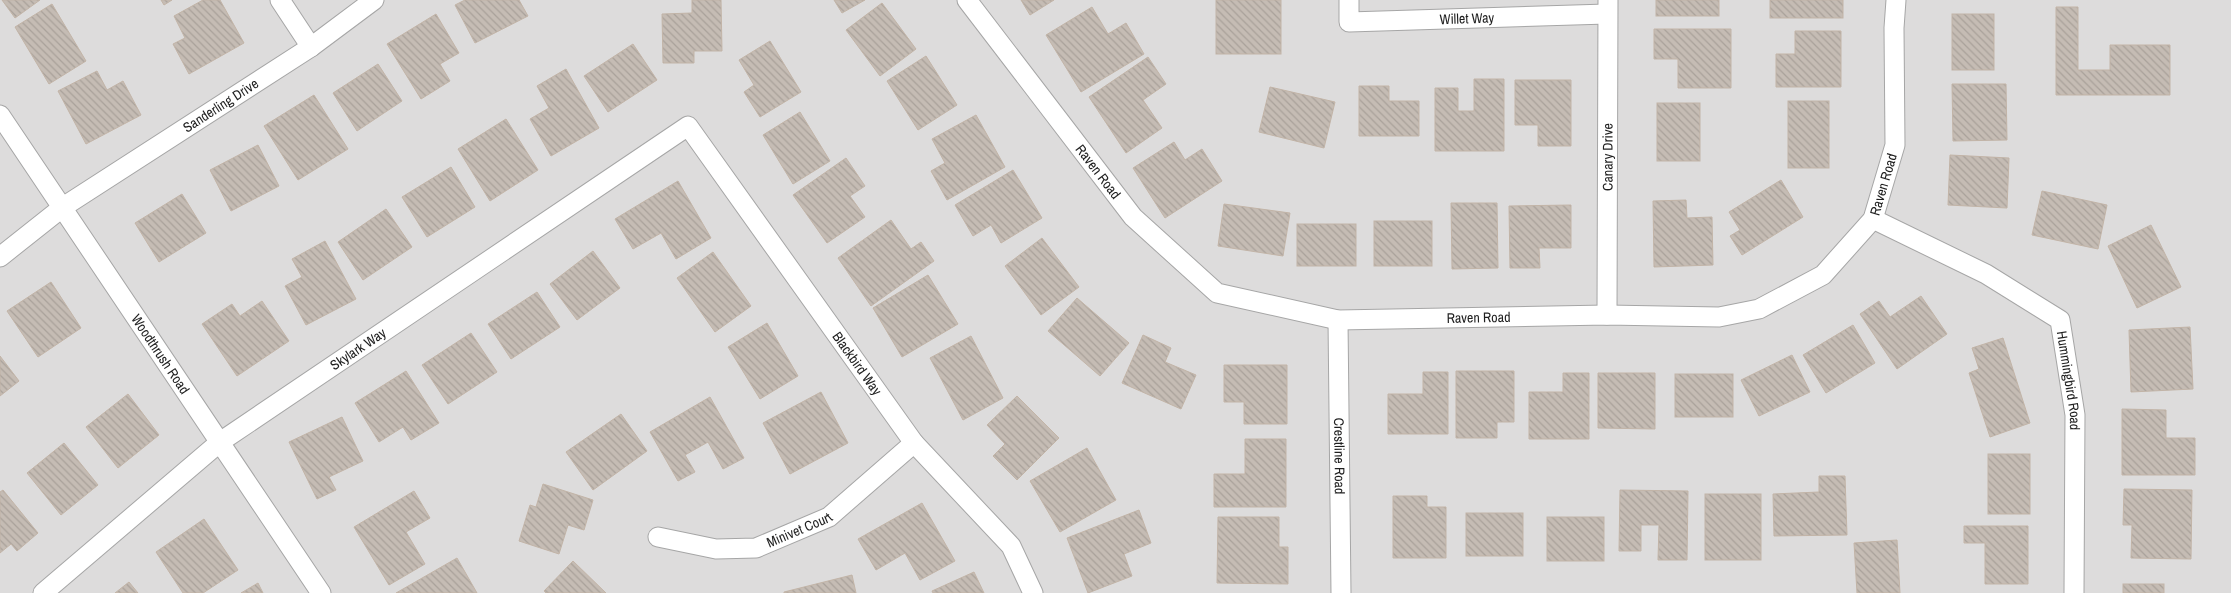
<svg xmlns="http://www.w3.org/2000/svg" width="2231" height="593" font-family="'Archivo Narrow',sans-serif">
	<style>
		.residential { fill: #dddcdc }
		.building { fill: url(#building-back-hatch); stroke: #c2b4a7 }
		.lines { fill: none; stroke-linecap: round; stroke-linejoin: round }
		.minor-casing { stroke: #a6a6a6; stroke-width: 21 }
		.minor { stroke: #fff; stroke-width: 19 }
		.labels { text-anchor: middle; stroke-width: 5; stroke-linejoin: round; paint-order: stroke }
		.street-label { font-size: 14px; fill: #1f1f1f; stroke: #fff }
	</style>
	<defs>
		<pattern id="building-back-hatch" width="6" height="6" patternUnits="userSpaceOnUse" patternTransform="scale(1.25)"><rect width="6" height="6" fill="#c5bcb4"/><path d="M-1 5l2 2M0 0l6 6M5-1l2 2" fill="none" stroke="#a9a19a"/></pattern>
	</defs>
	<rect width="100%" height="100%" fill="#f0ede5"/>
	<rect class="residential" x="0" y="0" width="2231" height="593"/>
	<g class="building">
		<path d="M2 0H40L15 18Z"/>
		<path d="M161 0H172L164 5Z"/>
		<path d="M203 0H220L244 43 189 74 173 44 185 38 174 16Z"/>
		<path d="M465 0H519L528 16 475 43 455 5Z"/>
		<path d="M692 0H721L722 51H694V63H663L662 14 692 13Z"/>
		<path d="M834 0H865L842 13Z"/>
		<path d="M1021 0H1054L1030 15Z"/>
		<rect x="1216" y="0" width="65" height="54"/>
		<rect x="1656" y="0" width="63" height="16"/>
		<rect x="1770" y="0" width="73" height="18"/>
		<path d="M882 3 916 49 880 76 846 30Z"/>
		<path d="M52 4 86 61 49 84 15 27Z"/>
		<path d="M1092 7 1108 34 1126 23 1144 54 1081 92 1046 35Z"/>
		<path d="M2056 7H2078V70H2110V45H2170V95H2056Z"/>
		<path d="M436 14 459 53 440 64 450 81 421 99 387 44Z"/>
		<rect x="1952" y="14" width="42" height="56"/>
		<path d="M1654 29H1731V88H1678V59H1654Z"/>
		<path d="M1795 31H1841V87H1776V54H1795Z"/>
		<path d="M770 41 801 92 760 117 744 92 754 85 739 60Z"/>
		<path d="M633 44 657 80 608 112 584 76Z"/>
		<path d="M926 56 957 105 918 130 887 81Z"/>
		<path d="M1148 57 1166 84 1143 100 1162 128 1126 153 1089 97Z"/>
		<path d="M378 64 402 101 357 131 333 93Z"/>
		<path d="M566 69 599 128 551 156 530 119 549 108 537 86Z"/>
		<path d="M97 71 107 90 123 81 141 115 86 144 58 91Z"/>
		<path d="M1474 79H1504V151H1435V88H1458V111H1474Z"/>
		<path d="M1515 80H1571V146H1538V125H1515Z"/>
		<path d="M1952 84H2006L2007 140 1953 141Z"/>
		<path d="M1359 86H1389V101H1419V136H1359Z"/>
		<path d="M1270 87 1335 102 1324 148 1259 132Z"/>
		<path d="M314 95 348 149 298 180 264 126Z"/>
		<rect x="1788" y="101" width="41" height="67"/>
		<rect x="1657" y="103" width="43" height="58"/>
		<path d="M800 112 830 161 793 184 763 135Z"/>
		<path d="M976 115 1005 167 947 200 931 171 945 163 932 139Z"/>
		<path d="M506 119 538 170 490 201 458 149Z"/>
		<path d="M1174 142 1185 160 1202 149 1222 181 1165 218 1133 168Z"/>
		<path d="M258 145 279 186 231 211 210 170Z"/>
		<path d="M1950 155 2009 158 2007 208 1948 205Z"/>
		<path d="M846 158 865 186 850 196 865 217 827 243 793 195Z"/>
		<path d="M451 167 475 207 427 237 402 197Z"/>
		<path d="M1013 170 1042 218 1001 243 991 225 973 236 955 205Z"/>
		<path d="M1781 180 1803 217 1742 255 1730 236 1740 230 1729 212Z"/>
		<path d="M678 181 711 238 676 259 661 233 633 249 615 219Z"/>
		<path d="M2042 191 2107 205 2098 249 2032 235Z"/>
		<path d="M182 194 206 233 159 262 135 223Z"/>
		<path d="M1686 200 1687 218 1712 217 1713 265 1654 267 1653 201Z"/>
		<path d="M1451 203H1497L1498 268 1452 269Z"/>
		<path d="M1224 204 1290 213 1283 256 1218 246Z"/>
		<path d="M1571 205V248H1539L1540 268H1510L1509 206Z"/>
		<path d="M386 209 412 247 363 280 338 242Z"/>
		<path d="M891 220 911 249 921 242 934 261 871 306 838 258Z"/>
		<rect x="1374" y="221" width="58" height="45"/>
		<rect x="1297" y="224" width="59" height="42"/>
		<path d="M2151 225 2181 287 2137 308 2108 246Z"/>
		<path d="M1042 238 1079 287 1041 315 1005 266Z"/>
		<path d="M325 241 356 299 306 325 285 286 302 277 292 259Z"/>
		<path d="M593 251 620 288 577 320 550 284Z"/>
		<path d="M713 252 751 306 715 332 677 278Z"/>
		<path d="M928 275 958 324 902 357 873 308Z"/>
		<path d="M51 282 81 328 38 357 7 311Z"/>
		<path d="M537 292 560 327 511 359 488 324Z"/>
		<path d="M1921 296 1947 334 1897 369 1860 314 1879 301 1890 317Z"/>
		<path d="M1077 298 1129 343 1100 376 1048 331Z"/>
		<path d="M262 301 289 341 237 376 202 324 232 304 240 316Z"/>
		<path d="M767 323 798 376 760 399 728 347Z"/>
		<path d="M1853 325 1875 363 1826 393 1803 355Z"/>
		<path d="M2190 327 2193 389 2131 392 2129 330Z"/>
		<path d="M471 333 497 372 448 404 422 365Z"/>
		<path d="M1143 335 1171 348 1165 362 1196 375 1181 409 1122 383Z"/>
		<path d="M971 336 1003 398 963 420 930 358Z"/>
		<path d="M2003 338 2030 423 1990 437 1969 373 1979 369 1972 348Z"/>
		<path d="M1792 355 1810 392 1759 416 1741 380Z"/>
		<path d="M0 356 19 381 0 396Z"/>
		<path d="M1224 365H1287V424H1244V402H1224Z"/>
		<path d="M406 371 439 423 411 440 403 427 379 442 355 403Z"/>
		<path d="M1456 371H1514V422H1497V438H1456Z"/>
		<path d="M1423 372H1448V434H1388V394H1423Z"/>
		<path d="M1563 373H1589V439H1529V392H1563Z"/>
		<path d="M1598 373H1655V429L1598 428Z"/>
		<rect x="1675" y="374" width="58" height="43"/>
		<path d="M821 392 848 443 790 474 763 423Z"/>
		<path d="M128 394 159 435 118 468 86 427Z"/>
		<path d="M1017 396 1059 438 1017 480 993 456 1005 444 987 425Z"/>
		<path d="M710 397 744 458 723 469 708 442 685 455 695 472 678 481 650 432Z"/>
		<path d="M2122 409 2166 410V438H2195V475H2122Z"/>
		<path d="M621 414 647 451 593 490 566 452Z"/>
		<path d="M342 417 363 461 329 477 336 490 317 499 289 442Z"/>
		<path d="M1245 439H1286V507H1214V474H1245Z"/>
		<path d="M64 443 98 485 61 515 27 473Z"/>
		<path d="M1087 448 1116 500 1060 532 1030 481Z"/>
		<rect x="1988" y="454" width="42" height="60"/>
		<path d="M1819 476H1845L1847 535 1774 536 1773 494 1819 492Z"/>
		<path d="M543 484 593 500 584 530 568 525 559 554 519 541 530 505 536 507Z"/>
		<path d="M2124 489 2192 490 2191 559 2131 558 2132 525H2123Z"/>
		<path d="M3 490 38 533 17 551 11 544 0 553V492Z"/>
		<path d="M1620 490 1688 491 1687 560H1658L1659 525H1641V551H1619Z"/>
		<path d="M414 491 430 518 406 532 425 564 389 585 354 527Z"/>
		<rect x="1705" y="494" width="56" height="66"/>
		<path d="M1393 496H1427V507H1446V558H1393Z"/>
		<path d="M922 503 955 561 920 580 905 553 876 570 858 539Z"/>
		<path d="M1139 510 1151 543 1124 554 1132 576 1088 593 1067 538Z"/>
		<rect x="1466" y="513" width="57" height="43"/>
		<path d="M1218 517H1279V547H1288V584L1217 583Z"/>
		<rect x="1547" y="517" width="57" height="44"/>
		<path d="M204 519 238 570 203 593H183L156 552Z"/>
		<path d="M1964 526H2028V584H1985V543H1964Z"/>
		<path d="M1897 540 1900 593H1857L1854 543Z"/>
		<path d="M457 558 477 593H396Z"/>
		<path d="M573 561 606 593H546L544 591Z"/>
		<path d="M974 572 984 593H933L932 591Z"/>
		<path d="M852 575 856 593H784V592Z"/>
		<path d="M129 582 138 593H115Z"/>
		<path d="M258 583 263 593H241Z"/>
		<rect x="2123" y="584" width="41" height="9"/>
	</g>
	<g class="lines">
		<defs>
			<g id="minor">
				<path d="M280 0 311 47"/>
				<path id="s1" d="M967 0 1133 217 1217 293 1338 320 1607 315 1719 317 1759 309 1823 275 1873 219 1895 145 1894 28 1896 0"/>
				<path id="s2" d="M1349 0V22L1607 14"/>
				<path id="s3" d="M0 115 321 593"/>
				<path id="s4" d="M1873 219 1986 274 2060 320 2075 415 2074 593"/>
				<path id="s5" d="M0 257 63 207 311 47 374 0"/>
				<path id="s6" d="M1607 315 1608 0"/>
				<path id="s7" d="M1338 320 1341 593"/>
				<path id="s8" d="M658 537 716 549 756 548 829 517 914 443"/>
				<path id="s9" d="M43 593 220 442 688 126 914 443 1011 546 1033 593"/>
			</g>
		</defs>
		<use href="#minor" class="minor-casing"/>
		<use href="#minor" class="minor"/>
	</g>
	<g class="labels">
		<g class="street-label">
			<text dy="5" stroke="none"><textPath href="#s2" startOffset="140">Willet Way</textPath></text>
			<text dy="5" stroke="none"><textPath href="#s5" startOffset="268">Sanderling Drive</textPath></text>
			<text dy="5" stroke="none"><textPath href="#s6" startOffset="158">Canary Drive</textPath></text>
			<text dy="5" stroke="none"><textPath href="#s1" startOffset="216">Raven Road</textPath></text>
			<text dy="5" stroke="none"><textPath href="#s1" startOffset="1116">Raven Road</textPath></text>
			<text dy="5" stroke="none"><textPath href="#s1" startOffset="651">Raven Road</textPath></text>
			<text dy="5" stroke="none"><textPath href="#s9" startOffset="399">Skylark Way</textPath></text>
			<text dy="5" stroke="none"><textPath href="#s3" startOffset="288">Woodthrush Road</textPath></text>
			<text dy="5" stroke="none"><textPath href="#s9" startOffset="1089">Blackbird Way</textPath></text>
			<text dy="5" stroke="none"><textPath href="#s4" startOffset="274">Hummingbird Road</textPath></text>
			<text dy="5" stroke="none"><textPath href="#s7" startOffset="136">Crestline Road</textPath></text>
			<text dy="5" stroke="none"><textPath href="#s8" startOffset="146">Minivet Court</textPath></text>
		</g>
	</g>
</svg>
